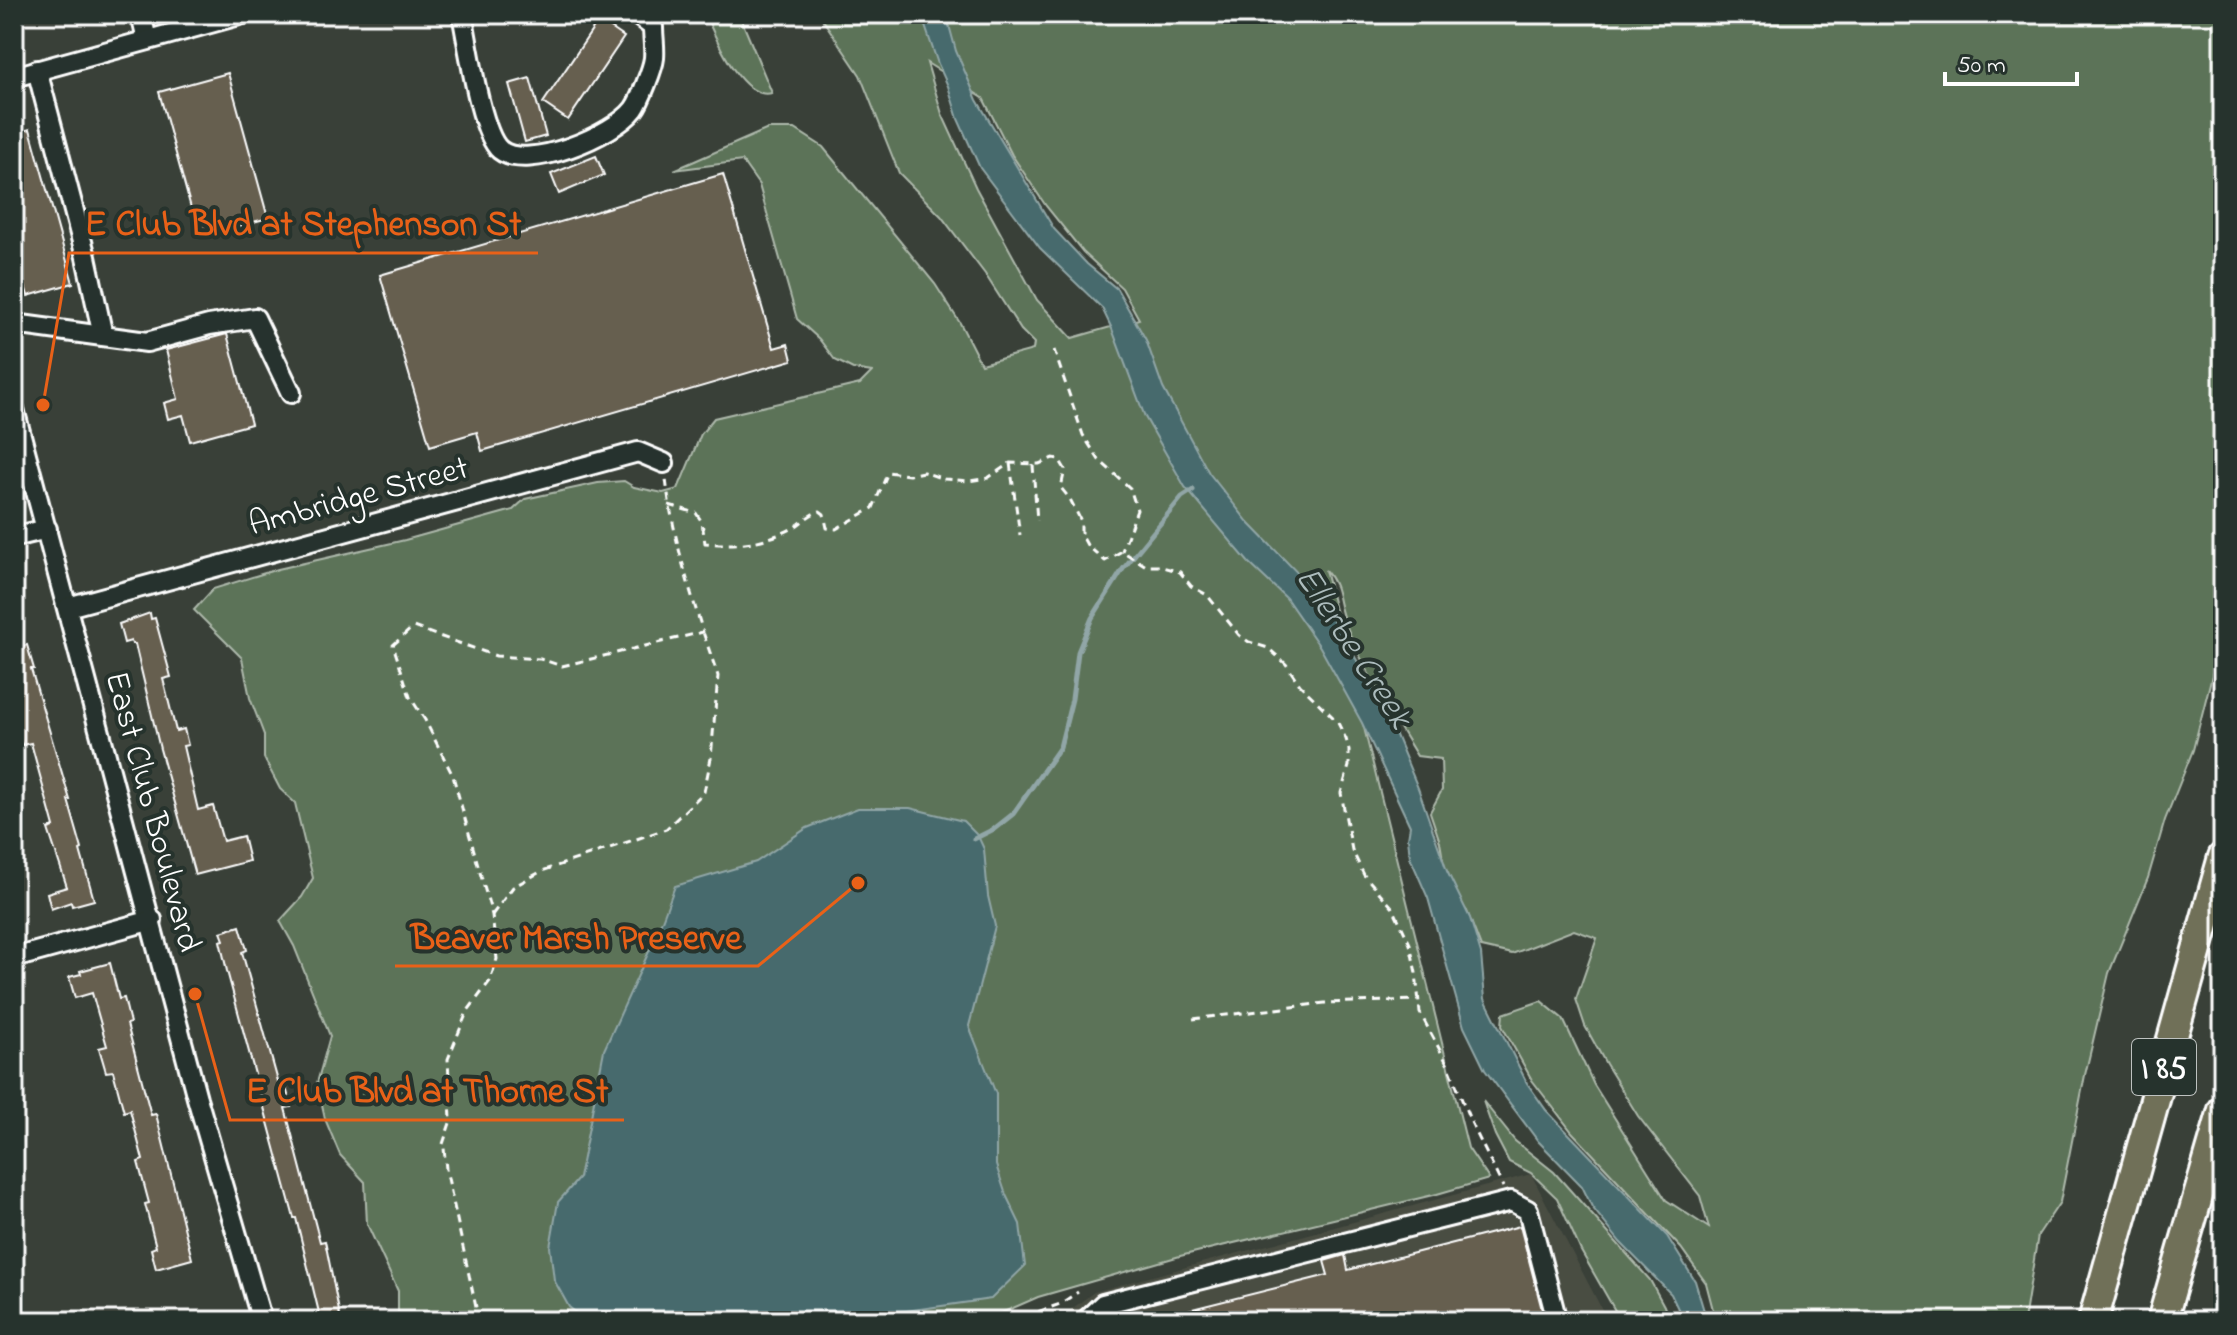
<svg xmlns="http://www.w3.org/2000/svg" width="2237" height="1335" font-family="'Indie Flower',sans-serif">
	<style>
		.built { fill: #4a4d43 }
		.green { fill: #5c7358; stroke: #aeb9ac; stroke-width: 2; fill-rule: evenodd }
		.water { fill: #476b6d; stroke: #91a6a7; stroke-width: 2 }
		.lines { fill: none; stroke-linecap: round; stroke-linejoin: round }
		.stream { stroke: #91a6a7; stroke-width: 5 }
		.building { fill: #665e50; stroke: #fff; stroke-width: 2 }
		.minor-casing { stroke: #fff; stroke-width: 24 }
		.highway-casing { stroke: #fff; stroke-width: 34 }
		.path { stroke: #fff; stroke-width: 3; stroke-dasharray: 8 6; stroke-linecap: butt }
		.minor { stroke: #26332d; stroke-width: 18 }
		.highway { stroke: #706f59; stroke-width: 28 }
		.labels { text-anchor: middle; stroke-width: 8; stroke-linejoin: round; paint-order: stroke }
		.shield { fill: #26332d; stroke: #bec2c0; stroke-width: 2 }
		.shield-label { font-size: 32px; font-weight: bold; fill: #fff }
		.street-label { font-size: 34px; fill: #fff; stroke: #26332d }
		.water-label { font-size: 36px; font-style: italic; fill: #acbcbd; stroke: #26332d }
		.leader { fill: none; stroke: #e96118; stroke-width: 3 }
		.callout-dot { fill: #e96118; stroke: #26332d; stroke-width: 3 }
		.callout-label { font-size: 36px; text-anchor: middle; font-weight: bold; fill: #e96118; stroke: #26332d; stroke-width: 8; stroke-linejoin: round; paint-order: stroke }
	</style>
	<rect width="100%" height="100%" fill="#394038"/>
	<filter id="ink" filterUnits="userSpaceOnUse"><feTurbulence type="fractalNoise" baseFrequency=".0125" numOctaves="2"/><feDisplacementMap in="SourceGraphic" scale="16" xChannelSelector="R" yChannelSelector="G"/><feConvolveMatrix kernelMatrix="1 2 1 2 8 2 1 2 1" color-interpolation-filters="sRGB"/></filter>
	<g filter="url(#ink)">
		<path class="built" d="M1531 1174 1608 1321H1056L1094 1292Z"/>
		<g class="green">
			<path d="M705 14H739L772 93C741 101 716 38 705 14Z"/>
			<path d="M819 14H2223V632L2193 750 2165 820 2148 878 2109 973 2085 1075 2060 1202 2038 1235 2024 1321H1716L1706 1283 1681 1248 1572 1132 1532 1080 1502 1026 1503 1014 1541 1001 1563 1019 1594 1085 1666 1200 1709 1228 1700 1196 1638 1116 1606 1064 1585 1026 1576 999 1597 938 1574 930 1512 954 1481 947 1467 911 1448 889 1440 842 1430 812 1442 790 1441 759 1417 756C1391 713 1363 669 1345 622 1336 601 1341 588 1325 570L1468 1148 1489 1179 1437 1194 1180 1256 1038 1297 990 1318H977L952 1313 921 1321H398V1291L367 1224 365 1182 340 1155 325 1119 317 1083 330 1036 294 946 280 921 302 897 313 878 295 803 280 789 264 758V735L250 698 242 658 194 610 213 589 278 569 405 540 513 510 525 499 598 483 624 481 634 487 663 493 678 489 701 434 714 418 860 384 872 372 853 369 835 360 819 339 797 319 759 185 742 161 674 170 768 129H795L823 147 935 284 960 323 981 364 1033 350 1034 343 1021 330 985 274 941 216 899 173 860 75ZM927 63 983 98 1012 155 1046 206 1083 252 1122 288 1139 319 1072 338 1037 300 976 188 942 114Z"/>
			<path d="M1483 1101 1515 1141 1554 1172 1650 1280 1664 1306 1669 1321H1621L1581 1251 1557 1198 1531 1173 1509 1162 1495 1135Z"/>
		</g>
		<g class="water">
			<path d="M921 14H946L956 51 977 100 1054 229 1087 264 1117 289 1146 340 1163 388 1209 473 1248 522 1316 592 1383 704 1418 788 1447 871 1470 918 1481 954 1485 999 1527 1083 1546 1110 1667 1236 1695 1281 1707 1321H1681L1680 1313 1671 1294 1620 1242 1592 1207 1582 1186 1538 1141 1485 1070 1464 1027 1428 898 1410 857 1408 838 1410 826 1362 723 1320 647 1286 598 1249 563 1185 487 1145 417 1112 329 1102 308 1040 248 980 168 958 119 948 86 938 64Z"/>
			<path d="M858 808H910L963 821 978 836 984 849 988 896 995 926 969 1026 996 1094V1165L1006 1195 1020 1224 1025 1266 991 1299 835 1321H586L569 1307 554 1280 550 1247 558 1202 579 1178 604 1050 656 936 675 886 756 862 807 828Z"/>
		</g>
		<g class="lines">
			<path class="stream" d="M974 839 994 829 1013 814 1060 747 1072 699 1078 652 1092 618 1123 569 1182 497 1193 490"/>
		</g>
		<g class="building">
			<path d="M599 20 624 37 568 120 543 103Z"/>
			<path d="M228 73 268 218 199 237 159 92Z"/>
			<path d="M530 78 546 136 525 142 509 84Z"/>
			<path d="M30 129 73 283 28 296 14 247V134Z"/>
			<path d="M596 156 604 175 559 194 551 174Z"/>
			<path d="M723 174 774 348 788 344 792 360 482 451 477 432 430 446 380 275Z"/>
			<path d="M227 334 251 424 190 441 183 415 168 419 164 403 178 399 166 350Z"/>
			<path d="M150 613 151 619 155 618 171 677 163 679 176 731 184 729 188 745 183 746 198 810 213 806 223 841 243 836 249 861 195 875 160 749 135 644H132L131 641 124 643 119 624Z"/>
			<path d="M27 645 34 669H31L70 800H68L82 849 80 850 94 900 72 906 71 902 51 909 47 893 67 887 48 829 54 827 31 743 22 745 14 718V690L19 688 14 671V648Z"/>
			<path d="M240 926 247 950 242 952 279 1085 285 1083 291 1107 285 1108 320 1242 325 1241 341 1321H321L296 1218H294L227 971 220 941 224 940 221 932Z"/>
			<path d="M110 963 119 999 124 998 130 1023 127 1024 151 1115 156 1114 192 1259 156 1269 151 1249 156 1247 145 1204 149 1203 138 1162 143 1160 130 1110 124 1112 113 1071 106 1072 99 1048 107 1046 92 993 75 998 69 977 81 974 80 971Z"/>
			<path d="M1520 1226 1545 1321H1164V1316L1328 1275 1324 1261 1345 1255 1348 1270Z"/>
		</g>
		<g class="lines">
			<defs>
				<g id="minor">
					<path d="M141 14 147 40"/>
					<path d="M462 14C468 42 480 133 500 150 527 172 614 135 634 109 640 101 653 68 654 58 655 48 653 37 653 27L636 14"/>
					<path d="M37 70 86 257 103 336"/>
					<path d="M14 77 243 14"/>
					<path d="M14 324 147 342 209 325 255 318 291 393"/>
					<path d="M14 409 197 1098 262 1321"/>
					<path d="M14 537 47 529"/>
					<path d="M68 607 638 452 664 463"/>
					<path d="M14 958 152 920"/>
					<path d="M1085 1321 1103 1304 1511 1201 1528 1210 1557 1321"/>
				</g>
				<g id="highway">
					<path d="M2093 1321 2223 857"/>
					<path d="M2162 1321 2223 1110"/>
				</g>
			</defs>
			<use href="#minor" class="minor-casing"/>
			<use href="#highway" class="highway-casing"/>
			<g class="path">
				<path d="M1054 350 1083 435 1099 460 1130 488 1137 510 1122 551"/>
				<path d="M1010 463 1020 535"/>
				<path d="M1033 465 1037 521"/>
				<path d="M669 505 696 513 702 522 705 543C736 546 765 543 793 528 802 523 809 514 820 511L824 514 827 528 836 529 873 508 888 472 909 475 923 472 944 479 969 481 988 478 1010 463 1039 464 1053 458 1059 459 1065 469 1061 488 1070 499 1081 521V534L1087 545 1105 561 1122 551 1146 566H1159L1180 572 1191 586 1207 595 1239 635 1249 642 1268 648 1286 664 1300 685 1337 721 1346 739 1349 750V766L1341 793 1352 850 1364 875 1393 908 1410 944 1416 973 1420 1013 1449 1067 1470 1120 1503 1187"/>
				<path d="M492 915 513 887 542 871 666 829 704 792 711 758 718 676 703 632"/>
				<path d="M1193 1019 1325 1003 1417 1000"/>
				<path d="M479 1321 446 1169 444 1148 442 1147 451 1120 448 1059 467 1012 490 981 497 959 492 915 453 776 425 720 410 697 393 645 413 627 496 656 540 659 562 666 703 632C687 581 672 532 666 479"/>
				<path d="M925 1321H938"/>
				<path d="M1012 1321 1060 1304 1078 1292"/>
			</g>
			<use href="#minor" class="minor"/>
			<use href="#highway" class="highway"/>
		</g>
	</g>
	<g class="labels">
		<rect class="shield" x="2132" y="1039" width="64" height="56" rx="6"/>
		<g class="shield-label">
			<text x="2164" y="1078">I 85</text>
		</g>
		<g class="street-label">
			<text transform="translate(358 494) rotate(-15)" y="12">Ambridge Street</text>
			<text transform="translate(155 811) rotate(75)" y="12">East Club Boulevard</text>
		</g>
		<g class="water-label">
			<text transform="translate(1356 646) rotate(57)" y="13">Ellerbe Creek</text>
		</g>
	</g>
	<path class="leader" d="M43 405L69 253H538M858 883L758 966H395M195 994L230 1120H624"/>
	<g class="callout-dot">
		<circle cx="43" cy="405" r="8"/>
		<circle cx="858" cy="883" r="8"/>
		<circle cx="195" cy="994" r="8"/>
	</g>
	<g class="callout-label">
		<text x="303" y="235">E Club Blvd at Stephenson St</text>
		<text x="576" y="949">Beaver Marsh Preserve</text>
		<text x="427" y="1102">E Club Blvd at Thorne St</text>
	</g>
	<rect width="2237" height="1335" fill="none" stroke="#26332d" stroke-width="48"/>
	<rect x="24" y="24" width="2189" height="1287" fill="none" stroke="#fff" stroke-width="3" filter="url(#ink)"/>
	<path d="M1945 72v12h132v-12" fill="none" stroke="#ffffff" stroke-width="4"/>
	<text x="1957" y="72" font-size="24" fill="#ffffff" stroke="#26332d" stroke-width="6" paint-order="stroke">50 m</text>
</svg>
